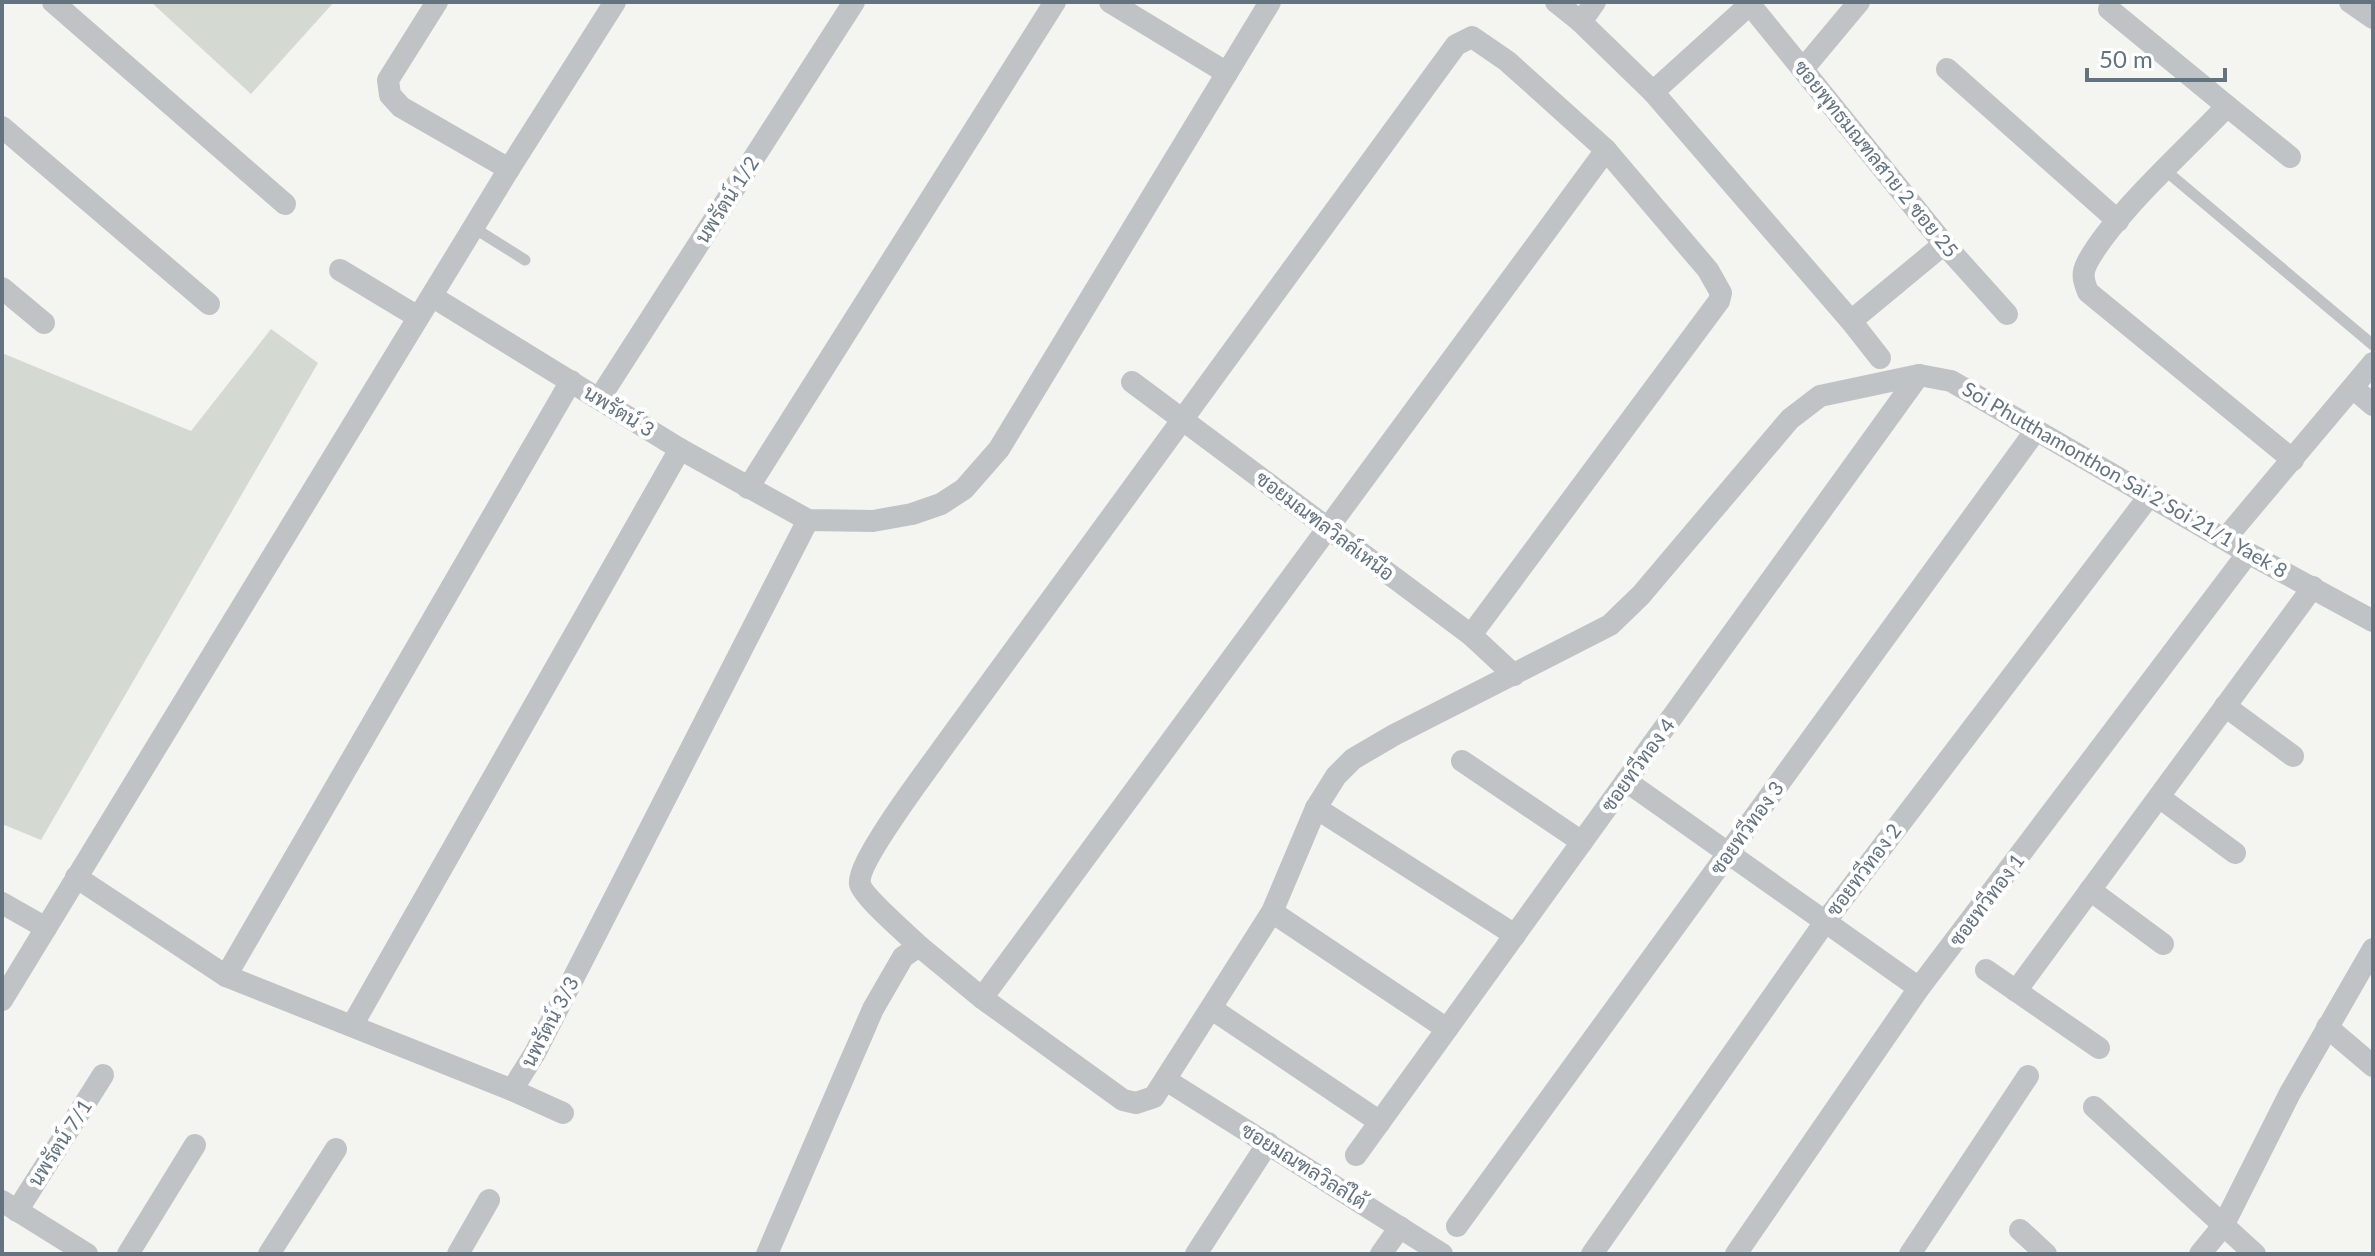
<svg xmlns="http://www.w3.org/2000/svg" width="2375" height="1256" font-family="Lato,Sarabun,sans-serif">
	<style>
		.green { fill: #d4dad1 }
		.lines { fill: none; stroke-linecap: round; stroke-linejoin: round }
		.service { stroke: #bfc3c6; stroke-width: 11 }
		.minor { stroke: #bfc3c6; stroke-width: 22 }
		.labels { text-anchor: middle; stroke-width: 8; stroke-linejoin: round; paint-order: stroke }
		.street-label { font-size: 20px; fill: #647380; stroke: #fff }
	</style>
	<rect width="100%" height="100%" fill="#f4f4f0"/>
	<g class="green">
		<path d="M151 2H334L251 94Z"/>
		<path d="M271 329 318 363 41 840 2 824V353L191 431Z"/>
	</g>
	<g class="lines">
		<g class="service">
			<path d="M2166 171 2373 345"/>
			<path d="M474 228 525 260"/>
		</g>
		<g class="minor">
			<path d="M53 2 285 204"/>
			<path d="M437 2 388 80 390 95 401 107 509 169"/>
			<path d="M1110 2 1227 73"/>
			<path d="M1556 2 1581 22 1595 2"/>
			<path d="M1748 2 1944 244 2007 314"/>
			<path d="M2350 2 2373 18"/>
			<path d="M2109 9 2227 106C2188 148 2112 215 2087 263 2081 274 2084 282 2088 292L2293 460"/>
			<path d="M1581 22 1653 92 1851 321 1944 244"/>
			<path d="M1803 69 1859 2"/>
			<path d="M1947 69 2118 221"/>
			<path d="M1653 92 1749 5"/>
			<path d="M2227 106 2290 157"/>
			<path d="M2 127 209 304"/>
			<path d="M340 270 418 317"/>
			<path d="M2 288 44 323"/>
			<path d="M433 297 680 449 808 520 873 521 912 514 941 504 964 489 999 449 1270 2"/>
			<path d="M1851 321 1880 358"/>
			<path d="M1132 382 1471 635 1514 675"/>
			<path d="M2353 388 2373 405"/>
			<path d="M599 399 854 2"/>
			<path d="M748 488 1055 2"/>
			<path d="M2225 539 2373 363"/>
			<path d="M2225 706 2293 756"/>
			<path d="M1462 761 1582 842"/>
			<path d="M1626 781 1919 988"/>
			<path d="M2159 797 2235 853"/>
			<path d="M1316 808 1515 935"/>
			<path d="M76 877 226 976 512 1090 535 1053 808 520"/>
			<path d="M2090 890 2163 944"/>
			<path d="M2 903 46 928"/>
			<path d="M1272 912 1447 1029"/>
			<path d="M919 946C908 935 863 897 860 884 856 862 931 765 947 742L1456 45 1472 37 1507 61 1606 150 1708 270 1721 293 1719 301 1471 635"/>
			<path d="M1986 970 2099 1048"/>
			<path d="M226 976 571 381"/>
			<path d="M2016 991 2313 587"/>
			<path d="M982 998 1606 150"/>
			<path d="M2 1000 509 169 615 2"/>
			<path d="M1212 1009 1380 1122"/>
			<path d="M353 1024 680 449"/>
			<path d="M2327 1027 2373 1066"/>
			<path d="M1166 1080 1442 1254"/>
			<path d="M512 1090 563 1113"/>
			<path d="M2094 1107 2255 1254"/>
			<path d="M1356 1155 1919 375"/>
			<path d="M2 1201 87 1254"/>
			<path d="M17 1211 103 1075"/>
			<path d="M1457 1226 2036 430"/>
			<path d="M2020 1230 2046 1254"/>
			<path d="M128 1254 195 1145"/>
			<path d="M269 1254 336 1149"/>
			<path d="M458 1254 489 1200"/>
			<path d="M767 1254 873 1009 903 957 919 946 982 998 1123 1100 1136 1103 1154 1097 1272 912 1316 808 1336 776 1353 759 1394 735 1610 625 1641 595 1790 419 1820 396 1919 375 1951 381 2248 553 2373 621"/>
			<path d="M1196 1254 1268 1143"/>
			<path d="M1381 1254 1400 1227"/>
			<path d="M1592 1254 1825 922 2150 495"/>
			<path d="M1736 1254 1919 988 2248 553"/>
			<path d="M1910 1254 2028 1076"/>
			<path d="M2200 1254 2223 1226 2290 1093 2373 949"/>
		</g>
	</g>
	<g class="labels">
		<g class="street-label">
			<text transform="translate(1876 159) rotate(51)" y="7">ซอยพุทธมณฑลสาย 2 ซอย 25</text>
			<text transform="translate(727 200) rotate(-57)" y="7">นพรัตน์ 1/2</text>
			<text transform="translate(619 411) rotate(32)" y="7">นพรัตน์ 3</text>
			<text transform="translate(2125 480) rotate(30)" y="7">Soi Phutthamonthon Sai 2 Soi 21/1 Yaek 8</text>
			<text transform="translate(1325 526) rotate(37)" y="7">ซอยมณฑลวิลล์เหนือ</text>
			<text transform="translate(1638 765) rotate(-54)" y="7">ซอยทวีทอง 4</text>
			<text transform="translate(1747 828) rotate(-54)" y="7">ซอยทวีทอง 3</text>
			<text transform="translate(1864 870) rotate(-53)" y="7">ซอยทวีทอง 2</text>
			<text transform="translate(1987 900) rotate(-53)" y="7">ซอยทวีทอง 1</text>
			<text transform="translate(550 1022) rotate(-62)" y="7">นพรัตน์ 3/3</text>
			<text transform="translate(60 1143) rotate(-57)" y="7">นพรัตน์ 7/1</text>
			<text transform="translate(1304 1166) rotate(32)" y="7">ซอยมณฑลวิลล์ใต้</text>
		</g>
	</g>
	<rect width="2375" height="1256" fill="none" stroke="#647380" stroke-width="8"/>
	<path d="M2087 68v12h138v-12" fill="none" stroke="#647380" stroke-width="4"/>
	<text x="2099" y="68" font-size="24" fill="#647380" stroke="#ffffff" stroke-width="6" paint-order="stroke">50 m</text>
</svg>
